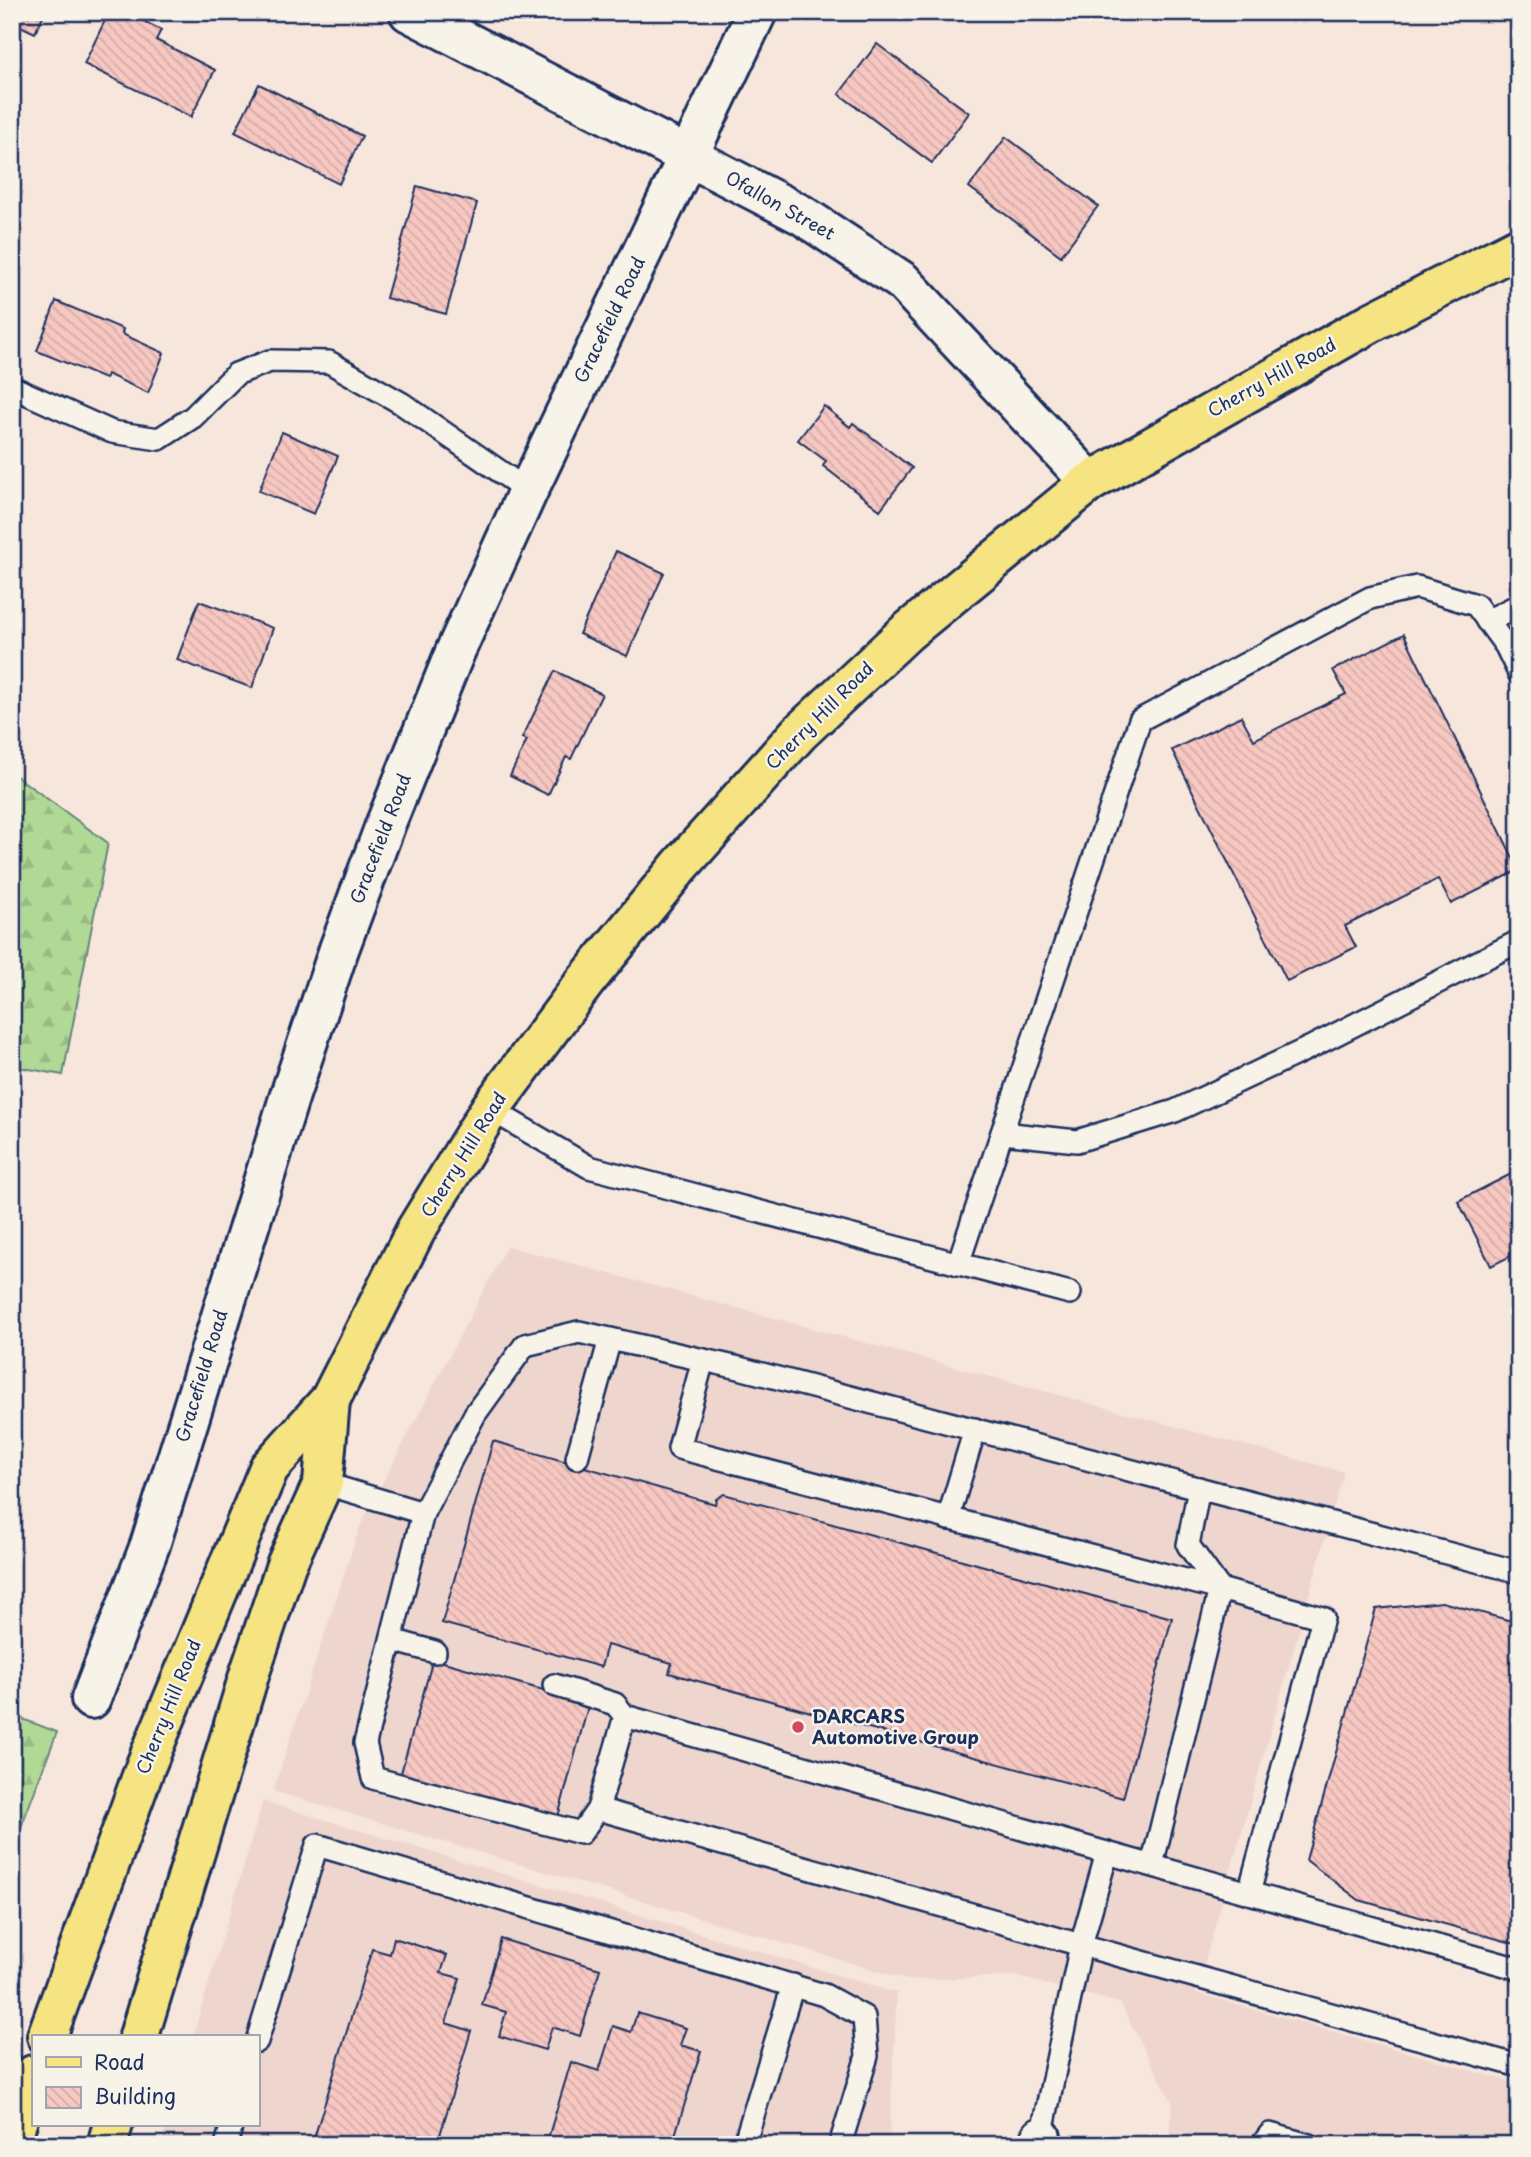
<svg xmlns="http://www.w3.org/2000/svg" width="1531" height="2157" font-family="'Playpen Sans',sans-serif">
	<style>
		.built { fill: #eed6cf }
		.forest { fill: url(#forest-firs); stroke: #66847a; stroke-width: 2 }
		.building { fill: url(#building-back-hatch); stroke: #1b2f5e; stroke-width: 2 }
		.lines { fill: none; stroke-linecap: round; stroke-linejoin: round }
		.service-casing { stroke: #1b2f5e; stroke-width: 26 }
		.minor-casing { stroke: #1b2f5e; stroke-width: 44 }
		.primary-casing { stroke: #1b2f5e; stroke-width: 44 }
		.service { stroke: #f7f3e8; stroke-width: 21 }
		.minor { stroke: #f7f3e8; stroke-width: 38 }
		.primary { stroke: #f6e381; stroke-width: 38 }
		.poi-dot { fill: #d1495b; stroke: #f7f3e8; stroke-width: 2.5 }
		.labels { text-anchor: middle; stroke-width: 5; stroke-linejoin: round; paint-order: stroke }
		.street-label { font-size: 18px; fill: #1b2f5e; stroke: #f7f3e8 }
		.poi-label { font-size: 18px; font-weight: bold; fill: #1b2f5e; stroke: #f7f3e8; text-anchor: start }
	</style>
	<defs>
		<pattern id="forest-firs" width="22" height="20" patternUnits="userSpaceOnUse" patternTransform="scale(1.75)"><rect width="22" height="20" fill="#b1d996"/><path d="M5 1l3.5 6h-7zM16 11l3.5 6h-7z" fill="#98bb84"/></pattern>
		<pattern id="building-back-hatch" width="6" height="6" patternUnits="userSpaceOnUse" patternTransform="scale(1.75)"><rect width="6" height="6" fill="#f7c7c1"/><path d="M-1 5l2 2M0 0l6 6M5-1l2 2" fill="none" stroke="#d3aba8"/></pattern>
	</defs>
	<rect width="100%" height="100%" fill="#f7e6dc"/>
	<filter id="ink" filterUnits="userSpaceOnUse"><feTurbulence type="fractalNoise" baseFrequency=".0143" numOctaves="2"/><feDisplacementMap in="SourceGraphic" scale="14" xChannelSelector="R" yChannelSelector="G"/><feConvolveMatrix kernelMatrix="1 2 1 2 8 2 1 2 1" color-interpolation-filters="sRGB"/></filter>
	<g filter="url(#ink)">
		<g class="built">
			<path d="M507 1246 1344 1472 1196 1993 1519 2084V2145H1167L1173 2104 1120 2003 1014 1976 908 1980 273 1791 360 1526Z"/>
			<path d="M263 1801 897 1993 889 2145H161L167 2124H257V2036H193Z"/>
		</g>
		<g class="forest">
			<path d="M12 773 108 843 63 1075 12 1066Z"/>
			<path d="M12 1715 57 1732 12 1851Z"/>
		</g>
		<g class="building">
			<path d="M12 12H45L35 33 12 22Z"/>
			<path d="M109 12H126L161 30 156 40 215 70 191 117 84 64Z"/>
			<path d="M877 44 969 113 932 163 839 94Z"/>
			<path d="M259 84 362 136 339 184 235 132Z"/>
			<path d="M1006 137 1098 206 1061 256 969 187Z"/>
			<path d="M417 186 477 203 446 314 386 298Z"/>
			<path d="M56 301 123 329 122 334 164 353 148 393 107 374 105 379 37 351Z"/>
			<path d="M824 406 850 427 853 423 912 468 880 510 823 466 826 461 798 440Z"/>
			<path d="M282 432 338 456 314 514 259 491Z"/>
			<path d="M616 551 664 573 627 656 579 634Z"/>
			<path d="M199 601 273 628 252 688 177 660Z"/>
			<path d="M1404 634 1519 870 1451 904 1438 879 1345 926 1356 947 1287 981 1172 750 1241 716 1254 740 1346 694 1333 670Z"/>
			<path d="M555 671 602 694 571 759 566 757 548 795 510 776 527 740 522 738Z"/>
			<path d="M1519 1170V1252L1491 1266 1458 1201Z"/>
			<path d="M493 1441 715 1504 716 1499 724 1494 1172 1618 1123 1798 669 1673 672 1663 607 1645 601 1667 442 1623Z"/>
			<path d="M1442 1602 1519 1623V1945L1359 1900 1306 1860 1376 1609Z"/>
			<path d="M433 1659 589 1703 556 1824 399 1780Z"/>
			<path d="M394 1938 447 1955 441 1973 460 1978 446 2023 471 2031 437 2145H312L372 1949 390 1954Z"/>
			<path d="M501 1939 600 1969 580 2036 552 2027 545 2050 499 2036 506 2012 482 2005Z"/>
			<path d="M637 2013 686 2028 680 2045 701 2051 672 2145H546L571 2062 599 2071 613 2026 631 2032Z"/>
		</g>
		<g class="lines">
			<defs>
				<g id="service">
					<path d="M12 387 112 432 159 439 193 417 236 374 270 361 329 362 401 403 528 491"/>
					<path d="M1487 621 1519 605"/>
					<path d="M490 1109 589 1167 1070 1293"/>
					<path d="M1002 1133 1077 1141 1175 1111 1309 1048 1519 941"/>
					<path d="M958 1264 1140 720 1370 598 1417 587 1476 605 1506 646 1519 673"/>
					<path d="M703 1360 679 1448 1220 1589 1152 1865"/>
					<path d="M577 1458 610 1339"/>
					<path d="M323 1483 423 1513 475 1414 525 1345 579 1332 739 1368 1519 1572"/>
					<path d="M1199 1488 1188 1545 1220 1589 1323 1618 1249 1893"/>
					<path d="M423 1513 365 1743 373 1778 581 1833 598 1809 1081 1945 1041 2137"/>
					<path d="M948 1519 975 1429"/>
					<path d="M392 1640 435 1652"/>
					<path d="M554 1685 615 1704 625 1716"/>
					<path d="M598 1809 625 1716 1107 1853"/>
					<path d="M1519 1969 1107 1853 1081 1945 1519 2066"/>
					<path d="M257 2041 317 1845 824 1995 864 2017 867 2056 840 2145"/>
					<path d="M226 2145 232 2124"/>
					<path d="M744 2145 793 1985"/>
					<path d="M1262 2145 1270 2134 1309 2145"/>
				</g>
				<g id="minor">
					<path d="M409 12 802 215 902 281 1090 482"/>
					<path d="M91 1699 150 1545 290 1095 339 949 386 823 455 652 528 491 757 12"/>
					<path d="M1039 2145 1041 2137"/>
				</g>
				<g id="primary">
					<path d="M47 2036 146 1765 269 1468 330 1400 416 1230 490 1109 585 982 679 867 799 733 907 632 1090 482 1372 322 1519 247"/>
					<path d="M139 2036 250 1672 286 1565 323 1483 330 1400"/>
					<path d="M12 2137 33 2075"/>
					<path d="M107 2145 113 2124"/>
				</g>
			</defs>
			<use href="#service" class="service-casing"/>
			<use href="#minor" class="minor-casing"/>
			<use href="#primary" class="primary-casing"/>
			<use href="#service" class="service"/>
			<use href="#minor" class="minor"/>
			<use href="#primary" class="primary"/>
		</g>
	</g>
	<circle class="poi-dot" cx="798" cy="1727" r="7"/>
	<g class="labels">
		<g class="street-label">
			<text transform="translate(780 206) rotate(29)" y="6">Ofallon Street</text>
			<text transform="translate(610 320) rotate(-64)" y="6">Gracefield Road</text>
			<text transform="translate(1272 378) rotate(-29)" y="6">Cherry Hill Road</text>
			<text transform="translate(820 716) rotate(-45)" y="6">Cherry Hill Road</text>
			<text transform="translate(381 839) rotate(-69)" y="6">Gracefield Road</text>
			<text transform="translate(464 1155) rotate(-58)" y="6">Cherry Hill Road</text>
			<text transform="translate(202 1376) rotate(-73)" y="6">Gracefield Road</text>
			<text transform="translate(169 1707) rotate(-68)" y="6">Cherry Hill Road</text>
		</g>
		<g class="poi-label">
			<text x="812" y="1723">DARCARS<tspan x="812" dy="21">Automotive Group</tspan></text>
		</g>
	</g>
	<rect width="1531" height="2157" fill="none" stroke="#f7f3e8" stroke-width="42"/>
	<rect x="21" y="21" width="1489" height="2115" fill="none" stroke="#1b2f5e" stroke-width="2.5" filter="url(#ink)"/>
	<rect x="32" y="2035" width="228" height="91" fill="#f7f3e8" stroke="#9fa5b1" stroke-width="2"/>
	<rect x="46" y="2057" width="35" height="10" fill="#f6e381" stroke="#9fa5b1" stroke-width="2"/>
	<text x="94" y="2070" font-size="21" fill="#1b2f5e">Road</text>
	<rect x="46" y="2087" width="35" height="21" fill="url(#building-back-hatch)" stroke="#9fa5b1" stroke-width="2"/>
	<text x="94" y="2104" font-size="21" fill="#1b2f5e">Building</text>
</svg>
